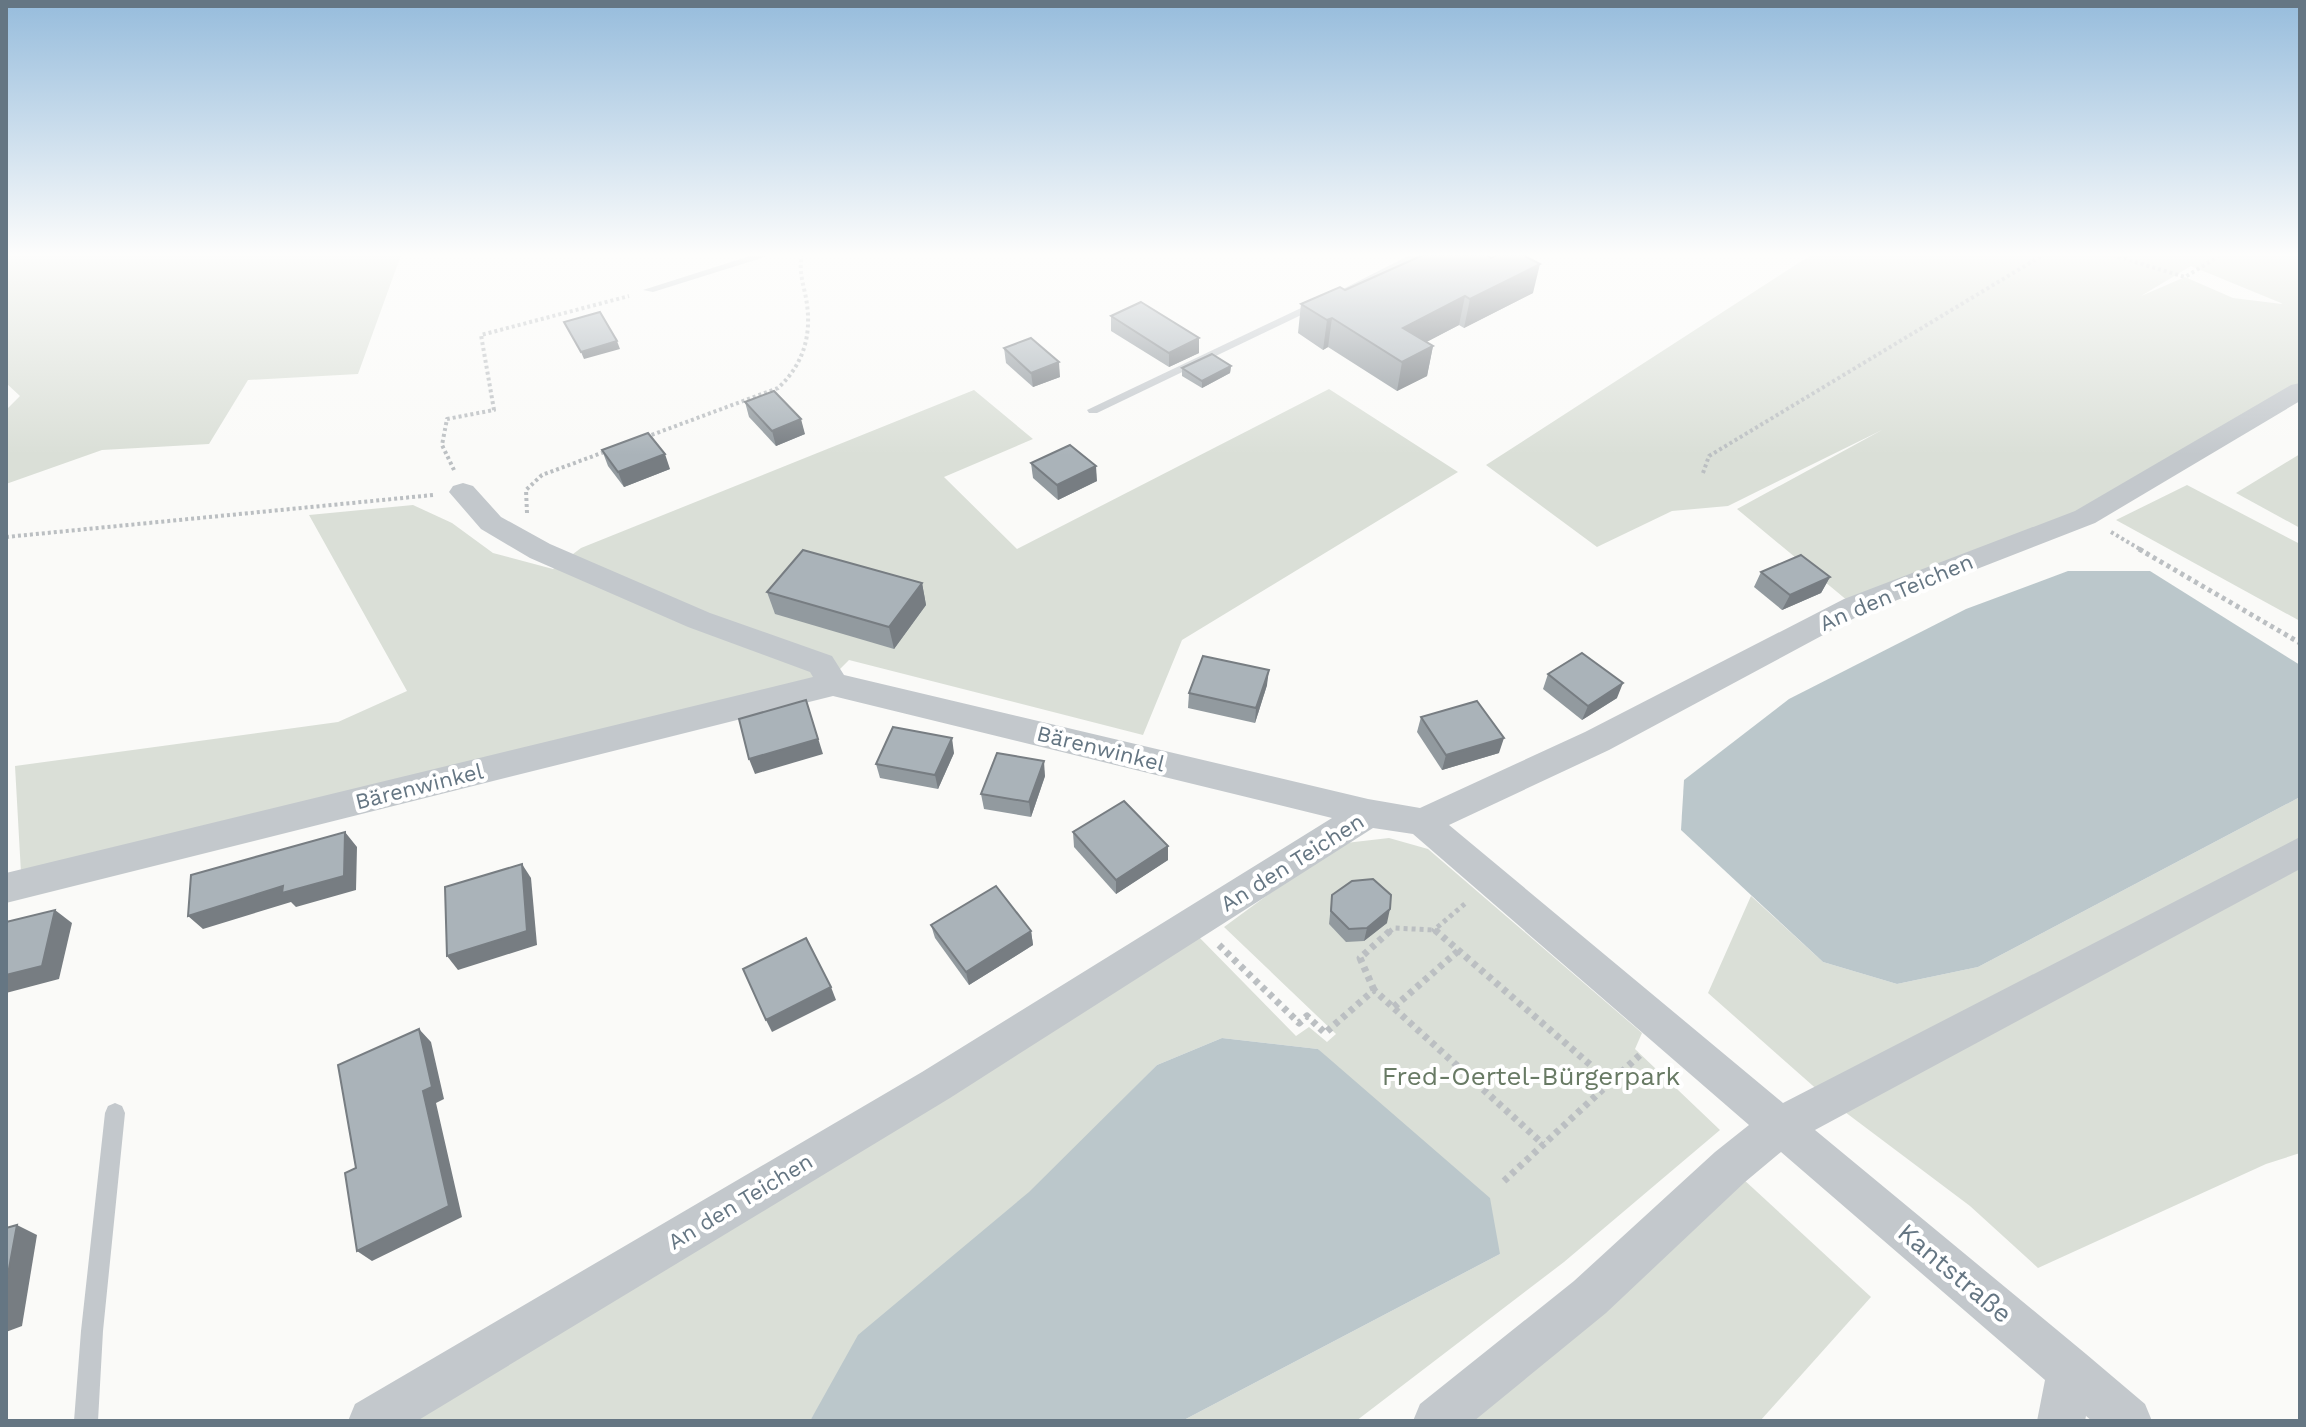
<svg xmlns="http://www.w3.org/2000/svg" width="2306" height="1427" font-family="'Work Sans',sans-serif">
	<style>
		.green { fill: #dadfd7; fill-rule: evenodd }
		.water { fill: #bbc7cb }
		.lines { fill: none; stroke-linecap: round; stroke-linejoin: round }
		.path-far2 { stroke: #bbbfc2; stroke-width: 4; stroke-dasharray: 3 3; stroke-linecap: butt }
		.path-far1 { stroke: #bbbfc2; stroke-width: 5; stroke-dasharray: 4 4; stroke-linecap: butt }
		.path { stroke: #bbbfc2; stroke-width: 7; stroke-dasharray: 5 5; stroke-linecap: butt }
		.service { fill: #c3c8cc; fill-rule: evenodd }
		.minor { fill: #c3c8cc; fill-rule: evenodd }
		.wall { fill: #929a9f }
		.shaded-wall { fill: #777d82 }
		.building { fill: #aab3b9; stroke: #777d82; stroke-width: 2 }
		.labels { text-anchor: middle; stroke-width: 8; stroke-linejoin: round; paint-order: stroke }
		.street-label { font-size: 22px; fill: #657683; stroke: #fff }
		.near-park-label { font-size: 26px; fill: #687a64; stroke: #fff }
		.near-street-label { font-size: 26px; fill: #657683; stroke: #fff }
	</style>
	<rect width="100%" height="100%" fill="#fafaf8"/>
	<g class="green">
		<path d="M6 255H401L358 374 248 380 209 444 102 450 6 484V410L20 396 6 383Z"/>
		<path d="M1811 255H2300V390L2085 517 1854 606 1737 509 1882 430 1728 506 1672 511 1597 547 1486 465ZM2191 266 2281 303 2282 304 2233 298 2185 277 2141 296Z"/>
		<path d="M1329 389 1458 472 1182 640 1143 735 849 660 834 675 21 873 15 766 338 722 407 691 309 515 413 505 452 523 493 553 553 569 581 548 974 390 1033 439 944 477 1017 549Z"/>
		<path d="M2300 454V528L2236 493Z"/>
		<path d="M2187 485 2300 544V621L2116 520Z"/>
		<path d="M2300 797V1153L2266 1164 2038 1268 1970 1206 1829 1100 1708 993 1751 896 1823 962 1897 984 1978 967Z"/>
		<path d="M1389 838 1428 849 1642 1033 1635 1049 1720 1130 1564 1262 1356 1421H1182L1500 1254 1318 1049 1222 1038 1157 1065 819 1407 810 1421H401L1195 933 1296 1036 1309 1027 1327 1042 1336 1034 1224 927 1337 844Z"/>
		<path d="M1730 1167 1871 1297 1760 1421H1437Z"/>
	</g>
	<g class="water">
		<path d="M2068 571H2150L2300 665V797L1978 967 1897 984 1823 962 1681 830 1684 780 1789 699 1966 609Z"/>
		<path d="M1222 1038 1318 1049 1490 1198 1500 1254 1182 1421H810L858 1335 1029 1192 1157 1065Z"/>
	</g>
	<g class="lines">
		<g class="path-far2">
			<path d="M2112 255 2185 277 2221 255"/>
			<path d="M646 437 778 388C806 362 813 330 805 293 802 280 799 269 802 255"/>
			<path d="M454 470 442 445 447 419 494 410 481 335 629 296"/>
			<path d="M1703 473 1709 456 2043 255"/>
			<path d="M527 513 526 490 542 475 607 451"/>
			<path d="M2111 532 2143 551"/>
			<path d="M6 537 433 495"/>
		</g>
		<g class="path-far1">
			<path d="M2139 549 2300 643"/>
			<path d="M1389 932 1394 928 1434 930"/>
			<path d="M1437 932 1434 930 1467 902"/>
		</g>
		<g class="path">
			<path d="M1435 930 1609 1081"/>
			<path d="M1219 945 1299 1023 1307 1016 1325 1033 1374 990 1543 1144"/>
			<path d="M1374 990 1360 958 1391 930"/>
			<path d="M1394 1007 1458 951"/>
			<path d="M1504 1181 1642 1053"/>
		</g>
		<g class="service">
			<path d="M753 255H771L653 292 643 290Z"/>
			<path d="M1410 255H1425L1353 291 1343 289Z"/>
			<path d="M1320 299 1326 302 1324 304 1097 413H1089L1087 410Z"/>
			<path d="M115 1103 122 1106 125 1113 103 1331 98 1421H74L81 1331 105 1113 108 1106Z"/>
		</g>
		<path class="minor" d="M2300 383V401L2095 523 1864 613 1609 750 1449 825 1783 1103 2300 837V869L1815 1130 2086 1354 2145 1404 2152 1421H2092L2086 1416 2085 1421H2037L2045 1380 1781 1152 1745 1182 1606 1313 1474 1421H1413L1420 1404 1574 1281 1715 1152 1749 1125 1413 834 1373 828 950 1098 417 1421H348L355 1404 922 1072 1332 818 833 696 6 903V873L813 677 810 672 688 627 530 558 481 529 449 492 453 486 463 483 473 486 501 517 550 544 710 613 832 656 844 675 1368 799 1420 808 1585 732 1844 599 2075 511 2291 385Z"/>
	</g>
	<g class="wall">
		<path d="M1345 290 1533 293 1464 328 1459 325 1426 342 1433 346 1427 376 1397 391 1328 347 1323 350 1298 333 1301 304Z"/>
		<path d="M1111 316 1199 338V353L1169 367 1111 331Z"/>
		<path d="M1004 348 1060 377 1033 387 1006 363Z"/>
		<path d="M1231 366 1230 373 1202 388 1182 376V368Z"/>
		<path d="M745 402 805 434 776 446 749 417Z"/>
		<path d="M602 450 670 469 624 487 608 466Z"/>
		<path d="M1031 463 1097 481 1058 500 1033 478Z"/>
		<path d="M1761 572 1830 577 1821 593 1782 610 1754 587Z"/>
		<path d="M922 583 926 605 894 649 775 614 767 592Z"/>
		<path d="M1548 674 1617 698 1582 720 1543 689Z"/>
		<path d="M1267 685 1255 723 1188 708 1189 693Z"/>
		<path d="M1421 717 1499 753 1442 770 1417 732Z"/>
		<path d="M954 753 938 789 880 778 876 764Z"/>
		<path d="M1045 776 1031 817 984 809 981 794Z"/>
		<path d="M1073 832 1168 846V860L1116 894 1074 847Z"/>
		<path d="M1332 895 1387 923 1364 941 1346 942 1329 924Z"/>
		<path d="M931 925 1031 931 1033 945 969 985 935 938Z"/>
	</g>
	<g class="shaded-wall">
		<path d="M1540 264 1533 293 1464 328 1470 299Z"/>
		<path d="M1465 296 1459 325 1398 357 1403 328Z"/>
		<path d="M1332 318 1328 347 1323 350 1327 320Z"/>
		<path d="M1199 338V353L1169 367V353Z"/>
		<path d="M617 341 620 349 584 359 581 352Z"/>
		<path d="M1433 346 1427 376 1397 391 1402 362Z"/>
		<path d="M1059 362 1060 377 1033 387 1031 373Z"/>
		<path d="M1231 366 1230 373 1202 388V381Z"/>
		<path d="M801 419 805 434 776 446 772 431Z"/>
		<path d="M665 454 670 469 624 487 618 472Z"/>
		<path d="M1096 466 1097 481 1058 500 1057 485Z"/>
		<path d="M1830 577 1821 593 1782 610 1790 595Z"/>
		<path d="M922 583 926 605 894 649 889 627Z"/>
		<path d="M1269 670 1267 685 1255 723 1256 708Z"/>
		<path d="M1623 683 1617 698 1582 720 1588 706Z"/>
		<path d="M806 700 823 754 755 774 749 759Z"/>
		<path d="M952 738 954 753 938 789 935 775Z"/>
		<path d="M1504 738 1499 753 1442 770 1446 755Z"/>
		<path d="M1044 761 1045 776 1031 817 1029 802Z"/>
		<path d="M345 832 357 847 356 890 296 907 291 902 203 929 188 916 283 886Z"/>
		<path d="M1168 846V860L1116 894V880Z"/>
		<path d="M522 864 531 878 537 945 458 970 447 956Z"/>
		<path d="M1390 909 1387 923 1364 941 1367 928Z"/>
		<path d="M55 910 72 923 59 979 6 993V975Z"/>
		<path d="M1031 931 1033 945 969 985 966 972Z"/>
		<path d="M831 987 836 1000 772 1032 766 1020Z"/>
		<path d="M419 1029 431 1042 444 1099 436 1103 462 1217 372 1261 357 1251 423 1091Z"/>
		<path d="M17 1225 37 1235 22 1326 6 1332V1285Z"/>
	</g>
	<g class="building">
		<path d="M1423 255H1487L1491 258 1497 255H1523L1540 264 1470 299 1465 296 1403 328 1433 346 1402 362 1332 318 1327 320 1301 304 1340 287 1345 290Z"/>
		<path d="M1141 302 1199 338 1169 353 1111 316Z"/>
		<path d="M600 312 617 341 581 352 564 322Z"/>
		<path d="M1031 338 1059 362 1031 373 1004 348Z"/>
		<path d="M1212 354 1231 366 1202 381 1182 368Z"/>
		<path d="M774 391 801 419 772 431 745 402Z"/>
		<path d="M648 433 665 454 618 472 602 450Z"/>
		<path d="M1070 445 1096 466 1057 485 1031 463Z"/>
		<path d="M803 550 922 583 889 627 767 592Z"/>
		<path d="M1801 555 1830 577 1790 595 1761 572Z"/>
		<path d="M1582 653 1623 683 1588 706 1548 674Z"/>
		<path d="M1203 656 1269 670 1256 708 1189 693Z"/>
		<path d="M806 700 818 739 749 759 739 719Z"/>
		<path d="M1477 701 1504 738 1446 755 1421 717Z"/>
		<path d="M893 727 952 738 935 775 876 764Z"/>
		<path d="M997 753 1044 761 1029 802 981 794Z"/>
		<path d="M1124 801 1168 846 1116 880 1073 832Z"/>
		<path d="M345 832 344 876 282 893 283 886 188 916 191 875Z"/>
		<path d="M522 864 527 931 447 956 445 887Z"/>
		<path d="M1373 879 1391 895 1390 909 1367 928 1349 929 1331 911 1332 895 1352 881Z"/>
		<path d="M996 886 1031 931 966 972 931 925Z"/>
		<path d="M55 910 42 966 6 975V922Z"/>
		<path d="M806 938 831 987 766 1020 743 969Z"/>
		<path d="M419 1029 432 1087 423 1091 449 1206 357 1251 345 1173 356 1168 338 1065Z"/>
		<path d="M17 1225 6 1285V1228Z"/>
	</g>
	<linearGradient id="sky" x2="0" y2="1"><stop stop-color="#96bcdc"/><stop offset="0.56" stop-color="#fdfdfc"/><stop offset="1" stop-color="#fdfdfc" stop-opacity="0"/></linearGradient>
	<rect width="2306" height="455" fill="url(#sky)"/>
	<g class="labels">
		<g class="street-label">
			<text transform="translate(1896 592) rotate(-23)" y="8">An den Teichen</text>
			<text transform="translate(1101 748) rotate(14)" y="8">Bärenwinkel</text>
			<text transform="translate(419 786) rotate(-14)" y="8">Bärenwinkel</text>
			<text transform="translate(1292 862) rotate(-32)" y="8">An den Teichen</text>
			<text transform="translate(740 1201) rotate(-31)" y="8">An den Teichen</text>
		</g>
		<g class="near-park-label">
			<text x="1531" y="1085">Fred-Oertel-Bürgerpark</text>
		</g>
		<g class="near-street-label">
			<text transform="translate(1955 1273) rotate(40)" y="9">Kantstraße</text>
		</g>
	</g>
	<rect width="2306" height="1427" fill="none" stroke="#657683" stroke-width="16"/>
</svg>
